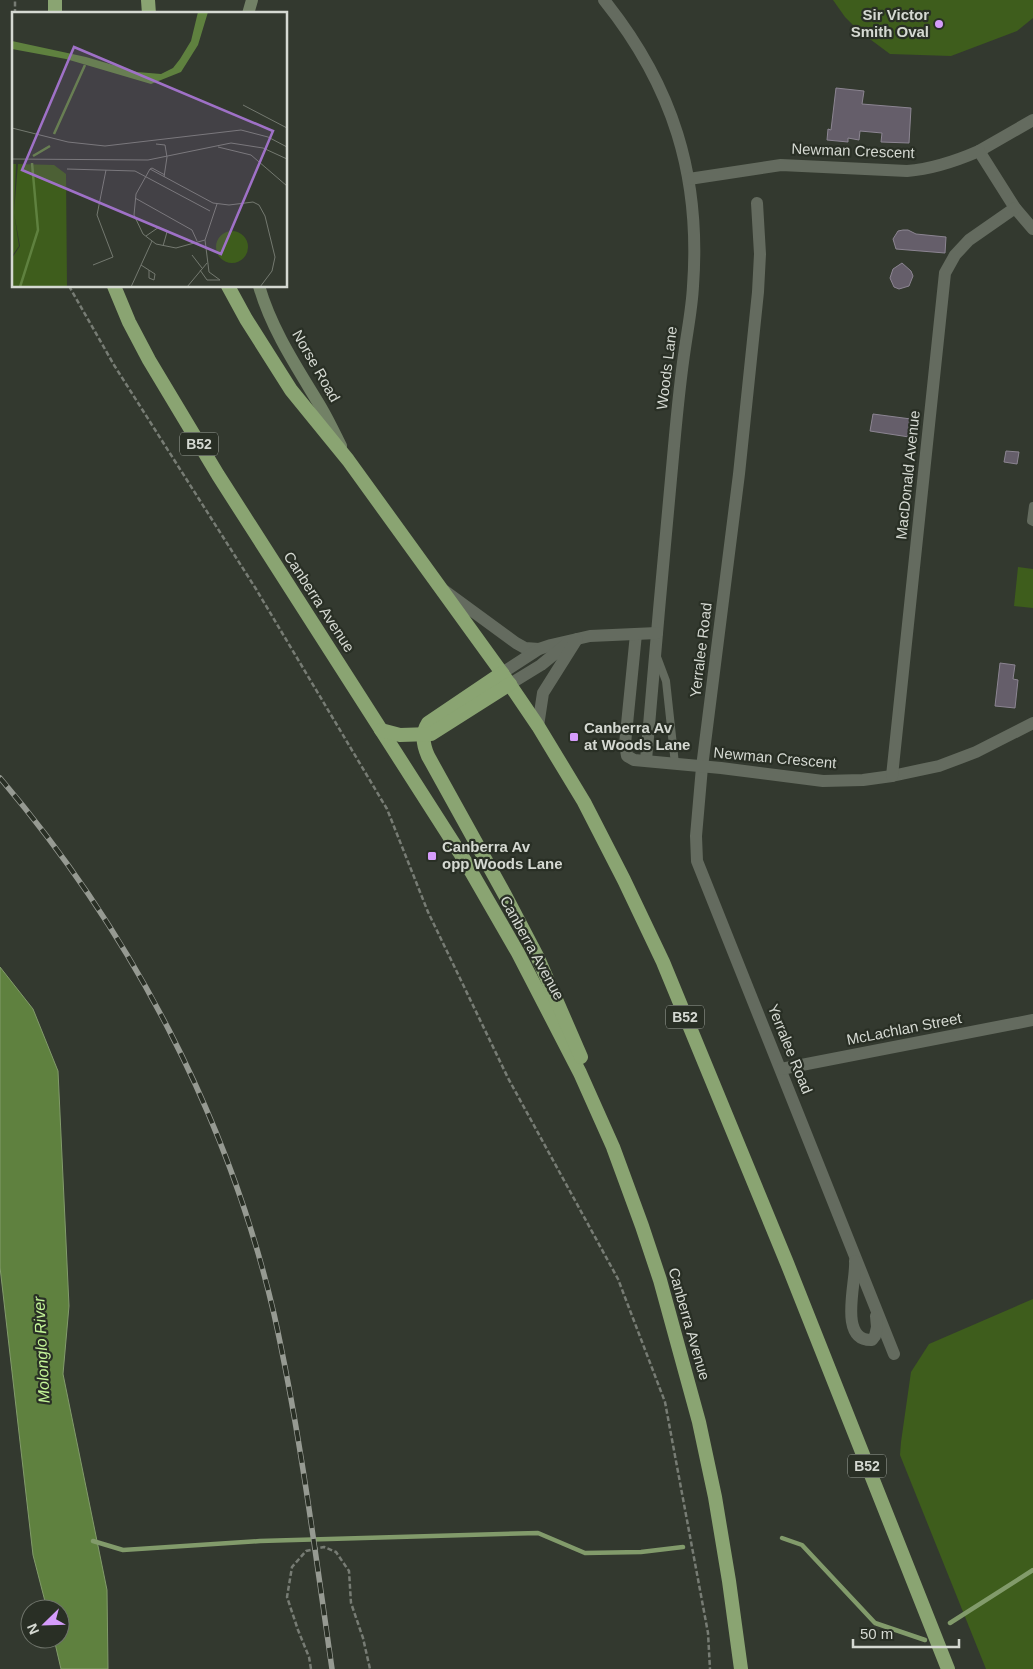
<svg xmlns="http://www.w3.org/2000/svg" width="1033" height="1669" font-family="Helvetica,sans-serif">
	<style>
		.green { fill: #3e5d1c }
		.water { fill: #5f813f; stroke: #829b6b }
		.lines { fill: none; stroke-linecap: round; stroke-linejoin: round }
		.stream { stroke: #829b6b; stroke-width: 4.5 }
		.building { fill: #655e6a; stroke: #8c8592 }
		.path { stroke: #777c74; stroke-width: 2.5; stroke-dasharray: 5 2.5; stroke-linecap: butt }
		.service { stroke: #646b5f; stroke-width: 8 }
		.minor { stroke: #646b5f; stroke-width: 12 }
		.secondary { stroke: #728166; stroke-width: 12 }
		.trunk { stroke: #8aa472; stroke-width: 14 }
		.rail-casing { stroke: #969a92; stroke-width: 5.5 }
		.rail { stroke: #292f25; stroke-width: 4; stroke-dasharray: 11; stroke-linecap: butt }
		.poi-dot { fill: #d59cfb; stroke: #292f25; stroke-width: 2 }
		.labels { text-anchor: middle; stroke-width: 4.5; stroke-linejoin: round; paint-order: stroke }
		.shield { fill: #292f25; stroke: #a1a69e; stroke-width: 1 }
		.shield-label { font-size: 14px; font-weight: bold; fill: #d5d9d2 }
		.poi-label { font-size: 15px; font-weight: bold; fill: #d5d9d2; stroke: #292f25; text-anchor: start }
		.street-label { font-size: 15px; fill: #d5d9d2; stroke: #292f25 }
		.water-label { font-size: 16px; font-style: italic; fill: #c4f598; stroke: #292f25 }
		.inset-river { fill: none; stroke: #5f813f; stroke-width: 2.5 }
		.inset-road { fill: none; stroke: #747970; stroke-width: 1 }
		.view { fill: #9f71c7; fill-opacity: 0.15; stroke: #9f71c7; stroke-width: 2.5 }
		.inset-edge { fill: none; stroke: #d5d9d2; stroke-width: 2.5 }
	</style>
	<rect width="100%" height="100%" fill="#33392f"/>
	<g class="green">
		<path d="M833 0H1033V18L1017 31 951 56 890 54 859 31 845 17Z"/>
		<path d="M1018 567 1033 569V608L1014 606Z"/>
		<path d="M1033 1299V1669H986L900 1455 901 1442 911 1372 929 1344Z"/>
	</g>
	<path class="water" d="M0 967 33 1009 58 1071 69 1306 63 1374 107 1590 108 1669H61L54 1639H60V1609H47L33 1555 0 1267Z"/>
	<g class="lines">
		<g class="stream">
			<path d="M782 1538 802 1545 875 1623 925 1640"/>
			<path d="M93 1541 123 1550 260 1541 538 1533 585 1553 641 1552 683 1547"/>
			<path d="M950 1623 1033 1570"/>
		</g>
	</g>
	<g class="building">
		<path d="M836 88 864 91 862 104 911 108 909 143 881 142 882 133 860 131 859 140 848 138V142L827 140 828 129 831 130Z"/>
		<path d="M903 230H908L916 234 946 237 945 253 896 249 893 239 898 231Z"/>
		<path d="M902 263 911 271 913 276 909 286 899 289 894 287 890 278 893 269Z"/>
		<path d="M873 414 911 419 909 437 870 431Z"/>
		<path d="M1006 451 1019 452 1017 464 1004 462Z"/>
		<path d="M1000 663 1015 665 1013 679 1018 680 1015 708 995 706Z"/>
	</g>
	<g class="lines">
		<g class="path">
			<path d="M15 14V0"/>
			<path d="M69 286 114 365 256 589 387 809 428 912 508 1078 618 1279 665 1402 708 1633 710 1669"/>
			<path d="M311 1669 309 1657 298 1630 287 1597 292 1567 306 1551 324 1547 336 1552 349 1571 351 1603 363 1638 370 1669"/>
		</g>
		<g class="service">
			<path d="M1033 506 1031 521 1033 522"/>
			<path d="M657 657 666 681 675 764"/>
		</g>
		<g class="minor">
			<path d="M604 0C673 86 701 176 693 286 692 307 688 327 685 348 680 381 677 413 674 446 664 551 655 655 646 760"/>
			<path d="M979 151 1033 120"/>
			<path d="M689 179 781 165 907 171C933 169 956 161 979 151L1015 208 1033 229"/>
			<path d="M757 203 760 254 758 292 739 474 702 767 696 836 697 861 894 1354"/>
			<path d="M445 591 516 643 525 648 539 649"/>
			<path d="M636 634 625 744 627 756 634 760 721 768 823 781 863 780 892 776 939 766 976 752 1033 723"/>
			<path d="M502 673 539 649 551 645 590 636 657 633"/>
			<path d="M510 684 541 665 568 643"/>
			<path d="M538 726 543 693 577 639"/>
			<path d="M892 776 945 273 955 255 969 240 1015 208"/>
			<path d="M781 1069 1033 1020"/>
			<path d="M855 1261C857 1280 837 1341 872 1340L875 1336 877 1327 876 1316"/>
		</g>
		<g class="secondary">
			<path d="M248 14 252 0"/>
			<path d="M259 286C272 331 298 369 322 409 329 421 335 434 341 446"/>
		</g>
		<g class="trunk">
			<path d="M55 0V14"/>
			<path d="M148 0 149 14"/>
			<path d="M114 286 129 322 149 360 218 475 465 861 518 953 580 1073 613 1147 642 1226 660 1280 699 1422 715 1497 729 1581 741 1669"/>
			<path d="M228 286 246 319 291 390 348 460 502 673 538 726 584 802 624 880 663 962 787 1263 948 1669"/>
			<path d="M502 673 428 723C421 734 423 745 428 756L505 895 538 958 581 1057"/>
			<path d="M381 730 400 735 431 734 510 684"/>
		</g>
		<defs>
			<path id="rail" d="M0 778C131 932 228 1117 274 1314 300 1431 315 1551 332 1669"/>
		</defs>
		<use href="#rail" class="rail-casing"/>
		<use href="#rail" class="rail"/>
	</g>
	<g class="poi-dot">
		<circle cx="939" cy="24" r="5"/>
		<rect x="569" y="732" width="10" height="10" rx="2.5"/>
		<rect x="427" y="851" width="10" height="10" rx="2.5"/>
	</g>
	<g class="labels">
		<g class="shield">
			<rect x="180" y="432.5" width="38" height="23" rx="4"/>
			<rect x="666" y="1005.5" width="38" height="23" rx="4"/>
			<rect x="848" y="1454.5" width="38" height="23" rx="4"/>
		</g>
		<g class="shield-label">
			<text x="199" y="449">B52</text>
			<text x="685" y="1022">B52</text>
			<text x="867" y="1471">B52</text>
		</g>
		<g class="poi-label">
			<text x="929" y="20" text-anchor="end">Sir Victor<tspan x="929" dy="17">Smith Oval</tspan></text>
			<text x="584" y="733">Canberra Av<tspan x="584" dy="17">at Woods Lane</tspan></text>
			<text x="442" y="852">Canberra Av<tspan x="442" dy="17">opp Woods Lane</tspan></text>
		</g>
		<g class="street-label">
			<text transform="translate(853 151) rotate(2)" y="5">Newman Crescent</text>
			<text transform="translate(316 366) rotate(60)" y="5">Norse Road</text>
			<text transform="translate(667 368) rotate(-83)" y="5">Woods Lane</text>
			<text transform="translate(908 475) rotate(-84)" y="5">MacDonald Avenue</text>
			<text transform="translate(319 602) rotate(57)" y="5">Canberra Avenue</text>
			<text transform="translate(701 650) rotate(-83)" y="5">Yerralee Road</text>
			<text transform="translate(775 758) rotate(5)" y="5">Newman Crescent</text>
			<text transform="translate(532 948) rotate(61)" y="5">Canberra Avenue</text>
			<text transform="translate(904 1029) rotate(-11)" y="5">McLachlan Street</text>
			<text transform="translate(790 1049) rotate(68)" y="5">Yerralee Road</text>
			<text transform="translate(689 1324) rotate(74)" y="5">Canberra Avenue</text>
		</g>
		<g class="water-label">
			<text transform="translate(41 1350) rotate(-93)" y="6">Molonglo River</text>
		</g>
	</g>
	<g transform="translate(12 12)">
		<rect width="275" height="275" fill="#33392f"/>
		<path d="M0 152H4L2 200 6 152 42 153 54 162 55 275H0V246L8 234 2 201 7 234 0 244ZM204 235a16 16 0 1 1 32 0a16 16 0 1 1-32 0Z" fill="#3e5d1c"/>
		<path d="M186 0H196L186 33 169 60 139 72 54 47 0 37V29L74 45 125 60 149 62 161 56 168 47 179 29Z" fill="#5f813f"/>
		<path class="inset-river" d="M42 122 73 53M21 144 38 134M8 275 26 218 20 151"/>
		<path class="inset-road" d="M231 93 275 116M0 116 56 130 93 134 229 118 256 125 275 135M144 132 153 133 155 145M206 135 239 143 275 174M0 147 136 148 219 131 251 136 275 147M55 157 123 159 198 199M138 157 201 191 217 193 241 190 247 193 253 204 263 245 260 259 248 275M138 157 124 182 122 203 131 222 144 232 164 236 193 228 205 192M138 157 140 156 153 163M152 165 155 145M123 186 180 218 185 229M134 224 147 215 155 220 151 234M180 243 190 256M81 253 101 245 85 203 94 158M129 253 143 262 142 268 137 266V258M188 258 195 268H208L197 260 193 228M119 275 140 229M175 275 195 251"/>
		<path class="view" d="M62 35 261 119 209 242 10 158Z"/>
		<rect width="275" height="275" class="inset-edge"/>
	</g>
	<g transform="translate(45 1624) rotate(247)"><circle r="24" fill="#292f25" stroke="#6e736a"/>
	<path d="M0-4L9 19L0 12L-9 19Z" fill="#d59cfb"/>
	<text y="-8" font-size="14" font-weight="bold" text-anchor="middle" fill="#d5d9d2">N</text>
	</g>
	<path d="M853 1639v8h106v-8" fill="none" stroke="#d5d9d2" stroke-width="2.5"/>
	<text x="860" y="1639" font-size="15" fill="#d5d9d2" stroke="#292f25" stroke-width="4" paint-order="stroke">50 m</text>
</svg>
